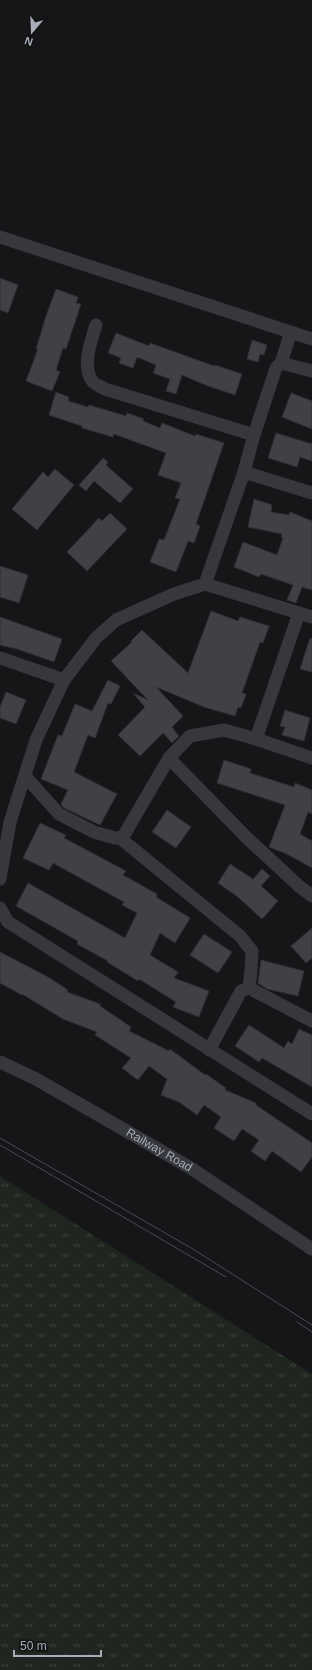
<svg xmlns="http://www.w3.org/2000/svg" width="312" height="1670" font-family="Helvetica,sans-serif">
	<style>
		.grass { fill: url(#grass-tufts) }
		.building { fill: #404145; stroke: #303034 }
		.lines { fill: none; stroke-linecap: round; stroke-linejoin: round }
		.street { stroke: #37383d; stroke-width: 13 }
		.tram { stroke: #4a4c52; stroke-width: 1 }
		.labels { text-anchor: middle; stroke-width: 3.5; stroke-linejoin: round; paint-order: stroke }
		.street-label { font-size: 12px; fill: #a8adb8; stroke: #111113 }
	</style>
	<defs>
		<pattern id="grass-tufts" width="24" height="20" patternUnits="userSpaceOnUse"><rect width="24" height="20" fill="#1e261f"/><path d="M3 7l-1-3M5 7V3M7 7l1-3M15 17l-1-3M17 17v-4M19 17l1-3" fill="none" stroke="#3c433d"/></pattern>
	</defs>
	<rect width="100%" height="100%" fill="#161618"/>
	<path class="grass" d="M0 1176 312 1374V1670H0Z"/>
	<g class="building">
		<path d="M0 278 18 285 8 313 0 310Z"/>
		<path d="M56 289 78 297 76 303 81 304 66 349 63 348 56 370 60 372 52 391 26 381 38 349H36L46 316Z"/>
		<path d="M116 333 149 346 150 343 214 366 215 365 242 374 235 395 208 386 182 375 176 394 166 391 170 379 153 373 156 365 137 357 133 368 119 363 121 358 108 353Z"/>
		<path d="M252 340 267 345 264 355 260 354 258 362 247 359Z"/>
		<path d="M56 392 69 397 68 401 88 407 89 405 126 416 127 413 144 419 143 421 160 428 162 423 195 436 196 434 224 443 196 524 200 526 194 543 188 541 176 572 150 562 159 539 164 540 180 499 175 498 181 483 158 475 166 453 114 434 113 437 82 428V426L49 415Z"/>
		<path d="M291 393 312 401V429L282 417Z"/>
		<path d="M276 433 312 444V461L300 457 297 467 268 458Z"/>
		<path d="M103 458 108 462 106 465 133 489 120 503 94 481 86 491 79 485Z"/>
		<path d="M55 469 74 485 37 530 12 509 43 472 48 477Z"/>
		<path d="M254 499 272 505 271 512 289 515 290 512 312 521V590L302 587 296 603 287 600 293 585 261 574 259 577 234 567 243 542 277 555 283 538 281 537 282 534 248 527Z"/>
		<path d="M110 513 127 529 87 571 67 552 99 518 102 521Z"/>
		<path d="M0 566 28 575 19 603 0 597Z"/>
		<path d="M211 611 238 621 240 617 269 626 263 643 260 642 242 693 246 694 241 708 238 707 235 716 204 707 156 687 183 716 172 727 179 736 172 743 163 733 140 756 118 735 145 707 133 693 148 700 111 661 132 642 131 641 142 630 188 673Z"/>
		<path d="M0 617 62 639 54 662 17 649 0 645Z"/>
		<path d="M310 638 312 639V672L300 669Z"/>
		<path d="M108 680 120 686 111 704 108 703 95 738 88 735 74 772 117 794 100 825 64 808 61 804 68 790 41 779 58 735 62 736 75 704 92 711Z"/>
		<path d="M6 692 26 700 16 724 0 718V707Z"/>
		<path d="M285 710 310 718 304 741 282 735 285 727 280 726Z"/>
		<path d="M224 760 251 769 250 773 294 787 295 783 312 790V814L308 812 300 834 312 841V868L287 854 269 847 285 805 217 783Z"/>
		<path d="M167 810 191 827 176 848 152 832Z"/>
		<path d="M40 823 66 835 64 838 126 871 123 875 157 894 156 897 190 918 175 943 160 933 150 955 178 972 174 978 209 991 199 1017 173 1007 176 1002 139 979 138 981 107 962 108 961 77 944 78 941 16 906 28 883 125 938 137 913 122 905 124 902 53 863 49 870 23 858Z"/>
		<path d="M230 864 253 879 262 869 270 876 261 886 278 901 262 919 238 897 218 883Z"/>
		<path d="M312 928V958L306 963 291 946Z"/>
		<path d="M204 934 232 952 218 973 190 955Z"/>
		<path d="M0 952 48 977 68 990 67 992 100 1004V1006L131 1027 129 1031 169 1051 170 1049 205 1075 206 1074 226 1088 225 1090 256 1103V1105L312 1143V1157L301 1172 272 1151 265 1161 251 1151 259 1140 242 1129 234 1141 214 1128 221 1117 204 1105 197 1115 179 1102 161 1095 167 1079 149 1066 138 1080 122 1068 131 1058 95 1035 97 1032 63 1019 22 994V995L0 983Z"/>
		<path d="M261 960 304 971 298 996 267 989 258 983Z"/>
		<path d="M249 1025 284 1048 288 1041 292 1044 299 1029 312 1035V1087L262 1058 259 1062 235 1046Z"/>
	</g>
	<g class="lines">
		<g class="street">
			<path d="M0 237 312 339"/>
			<path d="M96 325C91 341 81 367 93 382 96 385 102 387 105 389L254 435"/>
			<path d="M281 363 291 332"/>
			<path d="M244 472 312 493"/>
			<path d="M205 584 312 617"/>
			<path d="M0 658 64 680"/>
			<path d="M256 739 299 613"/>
			<path d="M169 758 247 838 300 887 312 896"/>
			<path d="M25 776 59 814 94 832 115 838H120L124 835 169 758 190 736 224 730 256 739 312 758"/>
			<path d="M120 838 240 936 252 951 251 971 249 988"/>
			<path d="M0 879 10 822 36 740 64 680 96 638 116 620 174 594 205 584 244 472 254 435 276 368 281 363 312 371"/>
			<path d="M0 908 8 922 312 1114"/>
			<path d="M249 988 312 1021"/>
			<path d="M209 1050 241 991 249 988"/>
			<path id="s1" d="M0 1062 36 1079 189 1167 312 1249"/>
		</g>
		<g class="tram">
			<path d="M0 1138 193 1249 312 1325"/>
			<path d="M0 1145 226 1277"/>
			<path d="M297 1322 312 1332"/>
		</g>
	</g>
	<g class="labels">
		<g class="street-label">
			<text dy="4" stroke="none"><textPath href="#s1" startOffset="182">Railway Road</textPath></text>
		</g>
	</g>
	<g transform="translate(32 32) rotate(199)" stroke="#111113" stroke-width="3" paint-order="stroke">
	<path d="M0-3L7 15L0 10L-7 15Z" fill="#a8adb8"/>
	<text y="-6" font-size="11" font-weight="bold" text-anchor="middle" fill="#a8adb8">N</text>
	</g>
	<path d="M14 1650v6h87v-6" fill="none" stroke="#a8adb8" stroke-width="2"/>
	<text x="20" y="1650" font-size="12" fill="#a8adb8" stroke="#111113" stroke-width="3" paint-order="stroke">50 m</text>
</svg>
